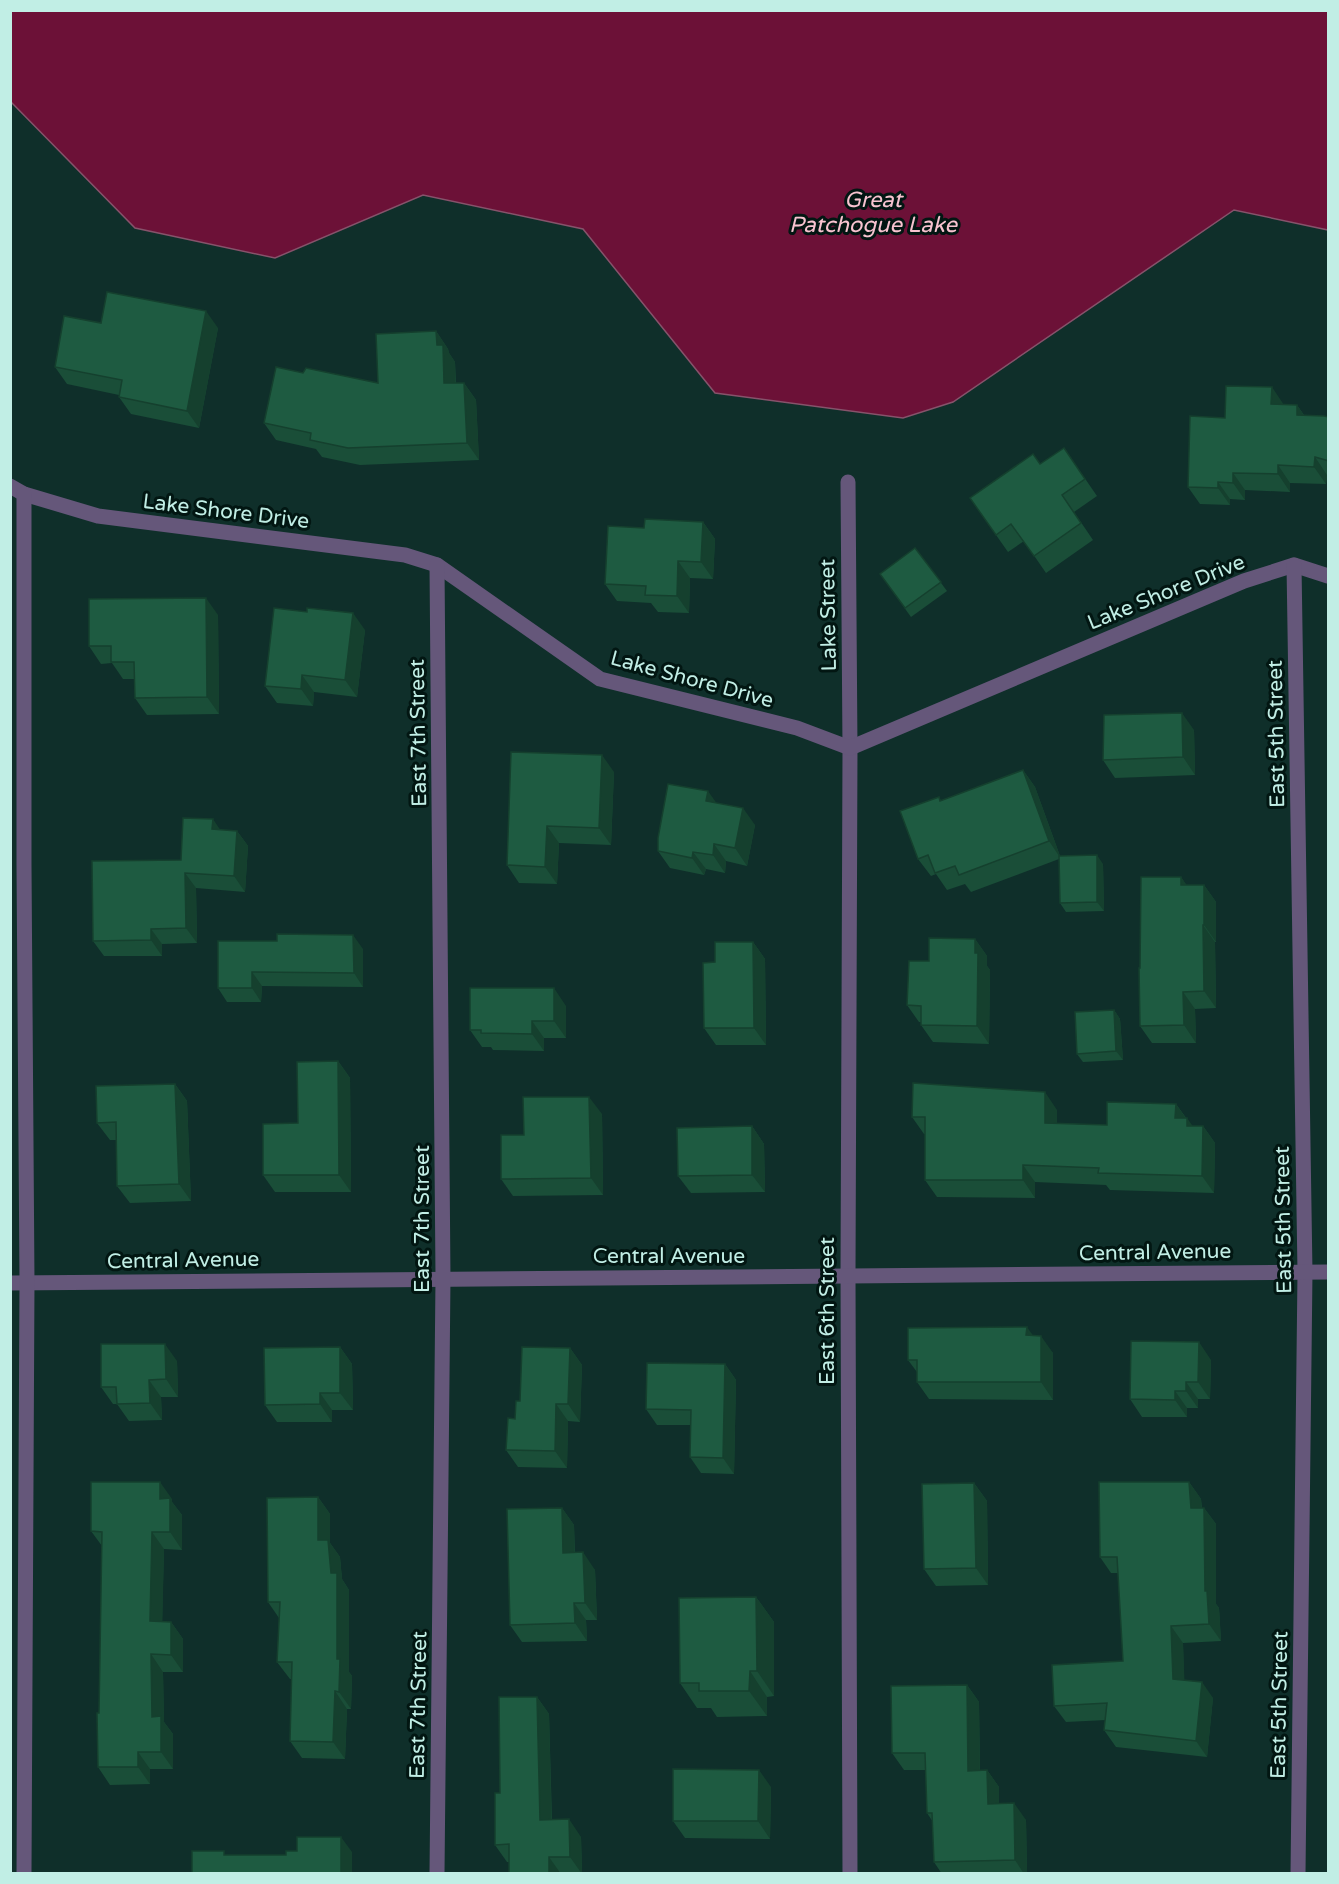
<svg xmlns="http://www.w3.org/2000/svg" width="1339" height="1884" font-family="'Varela Round',sans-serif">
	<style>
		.water { fill: #6c1137; stroke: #86536b; stroke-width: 1.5 }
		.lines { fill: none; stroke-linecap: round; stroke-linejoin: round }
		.minor { stroke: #65577a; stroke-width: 15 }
		.wall { fill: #1a4e38 }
		.shaded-wall { fill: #15402e }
		.building { fill: #1e5b41; stroke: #15402e; stroke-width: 1.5 }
		.labels { text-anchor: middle; stroke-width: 6; stroke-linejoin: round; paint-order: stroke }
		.street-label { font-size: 21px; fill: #c1eee5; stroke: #021612 }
		.water-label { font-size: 22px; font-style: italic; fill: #f8c3d0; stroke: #021612 }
	</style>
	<rect width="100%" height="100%" fill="#0f2f2a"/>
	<path class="water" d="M10 11H1328V230L1234 210 953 402 903 418 715 393 583 229 423 195 275 258 135 228 11 102Z"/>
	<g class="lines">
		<g class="minor">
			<path d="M848 482 850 748 848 1276 850 1874"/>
			<path d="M10 486 24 494 98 516 405 555 437 565 600 679 797 728 850 748 1244 581 1294 565 1328 576"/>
			<path d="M1294 565 1305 1272 1298 1874"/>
			<path d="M10 1283 1328 1272"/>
			<path d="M24 1874 27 1282 24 864V494"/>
			<path d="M437 1874 443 1278 437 565"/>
		</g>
	</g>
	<g class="wall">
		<path d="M101 323 218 328 199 428 131 414 119 397V395L67 384 55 367Z"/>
		<path d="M436 331 448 349 449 353 455 362 456 383H464L476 400 479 460 360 465 322 457 316 449 276 440 264 423 303 373 378 383Z"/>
		<path d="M1284 405H1297L1304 415 1329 417V475H1327L1326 484 1290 483V492L1245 490V500L1230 499V505L1200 504 1188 487 1225 418Z"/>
		<path d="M1064 448 1097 496 1074 512 1093 540 1046 573 1024 541 1008 552 970 498 1040 464Z"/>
		<path d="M703 522 715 539 713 579 690 578 689 613 658 612 651 603 617 601 605 584 644 528Z"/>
		<path d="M915 548 947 591 911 617 880 574Z"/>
		<path d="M218 615 219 714 147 715 135 698V679H123L112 663 101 664 89 646Z"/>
		<path d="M365 630 357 697 314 692 313 706 277 703 265 686Z"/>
		<path d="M1194 730 1195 775 1115 778 1103 760Z"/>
		<path d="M511 752 614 772 611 845 559 843 557 884 519 883 507 865Z"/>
		<path d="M1023 770 1035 787 1060 856 1103 864 1104 911 1066 912 1060 903 1059 859 971 892 965 884 947 890 936 874 931 876 918 859 939 797 941 801Z"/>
		<path d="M717 803 755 825 747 866 726 861 725 873 706 869 704 875 670 868 658 851Z"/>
		<path d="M220 830 237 831 248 846 245 892 196 888 197 943 162 944V956H104L93 941 181 860Z"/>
		<path d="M1181 877 1186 885H1204L1216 902V942H1215L1216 1008 1195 1009 1196 1043H1152L1140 1026V968Z"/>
		<path d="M975 939 987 956V966L990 970 989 1044 933 1042 921 1025V1022H919L907 1005 929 961Z"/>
		<path d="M277 941 363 949V987L262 986 261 1002H227L218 988Z"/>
		<path d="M753 942 765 959 766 1045H716L704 1028 715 962Z"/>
		<path d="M566 1006V1038H544V1051L493 1050 491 1047H482L470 1030Z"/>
		<path d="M1114 1010 1120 1019 1123 1060 1083 1062 1077 1054Z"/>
		<path d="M338 1061 350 1078 351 1192H275L263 1175Z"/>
		<path d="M175 1084 187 1101 191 1201 130 1203 117 1186 116 1140H110L97 1123Z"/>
		<path d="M1176 1104 1192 1126H1203L1215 1143 1214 1193 1110 1190 1106 1185 1035 1182V1198L937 1197 925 1180V1134H924L912 1117 1057 1110V1123L1107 1125Z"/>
		<path d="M602 1114 603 1195 513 1196 501 1179 524 1135Z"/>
		<path d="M752 1126 764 1144 765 1192 691 1193 678 1176Z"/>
		<path d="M1033 1335 1053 1353V1400L929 1399 917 1382V1372L908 1360Z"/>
		<path d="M340 1347 352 1364 353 1410H332V1422H277L265 1405Z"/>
		<path d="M570 1348 582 1365 580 1422 568 1421 567 1468 518 1467 506 1450 520 1401Z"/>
		<path d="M1211 1360 1210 1399H1198V1408H1187V1417H1142L1130 1399Z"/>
		<path d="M177 1361 178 1397H161L162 1420 129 1421 117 1404H113L101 1387Z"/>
		<path d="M725 1364 736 1380 734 1474 701 1473 690 1457V1425H657L646 1409Z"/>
		<path d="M1189 1482 1201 1499 1202 1508H1204L1216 1524V1604L1219 1608 1221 1641 1183 1643 1184 1680 1213 1698 1207 1757 1116 1747 1104 1730 1106 1720 1066 1722 1054 1706 1123 1661 1118 1573H1111L1100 1557Z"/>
		<path d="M974 1483 987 1501 988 1585 936 1586 924 1569Z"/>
		<path d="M318 1497 330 1514V1543L340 1557 342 1579 349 1590V1672L352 1676 351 1709H347L345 1759 302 1758 290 1741 292 1679H290L277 1662 279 1618 268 1602Z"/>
		<path d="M172 1499V1502L182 1515V1550L164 1549 162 1622H171L183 1639V1672H163L164 1722 173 1734V1769H150V1784L110 1785 98 1767 102 1546 91 1531Z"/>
		<path d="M562 1508 574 1525 575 1553 595 1570 597 1620H586L587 1641 522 1642 510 1625Z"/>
		<path d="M756 1597 774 1622V1696L767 1697V1716L717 1717 711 1708H697L680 1683Z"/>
		<path d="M967 1685 979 1702 980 1771 987 1770 999 1787V1803L1026 1820 1027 1874H942L934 1862 933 1822 927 1813 926 1770H904L892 1753Z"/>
		<path d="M537 1697 549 1714 552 1820 581 1837 582 1874H509V1862H507L495 1845 500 1793Z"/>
		<path d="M771 1787 770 1839 685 1838 673 1821Z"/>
	</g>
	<g class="shaded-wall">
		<path d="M206 311 218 328 199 428 187 411Z"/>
		<path d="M436 331 448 349 449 353 455 362 456 401 444 383 437 345Z"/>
		<path d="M464 383 476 400 479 460 467 443Z"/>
		<path d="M1272 387 1284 405 1271 404Z"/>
		<path d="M1297 405 1309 423 1297 415Z"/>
		<path d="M1315 457 1327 475 1326 484 1314 467Z"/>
		<path d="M1278 465 1290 483V492L1278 474Z"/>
		<path d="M1233 473 1245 490V500L1233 483Z"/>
		<path d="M1218 482 1230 499V505L1218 488Z"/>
		<path d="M703 522 715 539 713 579 701 562Z"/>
		<path d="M678 561 690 578 689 613 677 596Z"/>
		<path d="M206 598 218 615 219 714 207 697Z"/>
		<path d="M353 613 365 630 357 697 345 680Z"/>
		<path d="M302 675 314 692 313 706 301 689Z"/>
		<path d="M1182 713 1194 730 1195 775 1183 757Z"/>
		<path d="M602 755 614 772 611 845 599 828Z"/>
		<path d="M1023 770 1035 787 1061 859 1049 841Z"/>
		<path d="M708 791 720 808 706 801Z"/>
		<path d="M743 808 755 825 747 866 735 848Z"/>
		<path d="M213 819 223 834 212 829Z"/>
		<path d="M547 826 559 843 557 884 545 867Z"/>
		<path d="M237 831 248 846 245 892 234 876Z"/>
		<path d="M714 844 726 861 725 873 713 855Z"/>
		<path d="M693 852 706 869 704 875 692 858Z"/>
		<path d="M1097 855 1103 864 1104 911 1097 902Z"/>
		<path d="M185 873 196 888 197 943 186 928Z"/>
		<path d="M1181 877 1193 894 1181 885Z"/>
		<path d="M1204 885 1216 902V942L1204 925Z"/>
		<path d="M1203 925 1215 942 1216 1008 1204 991Z"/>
		<path d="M151 929 162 944V956L151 940Z"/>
		<path d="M353 935 363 949V987L354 973Z"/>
		<path d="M975 939 987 956V966L990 970 989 1044 977 1026 975 953Z"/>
		<path d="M753 942 765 959 766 1045 754 1028Z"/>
		<path d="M252 972 262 986 261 1002 252 988Z"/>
		<path d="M554 988 566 1006V1038L554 1021Z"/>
		<path d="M1183 992 1195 1009 1196 1043 1184 1025Z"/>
		<path d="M1114 1010 1120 1019 1123 1060 1116 1051Z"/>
		<path d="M532 1021 544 1038V1051L532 1034Z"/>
		<path d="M338 1061 350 1078 351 1192 339 1175Z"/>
		<path d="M175 1084 187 1101 191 1201 179 1184Z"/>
		<path d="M1045 1092 1057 1110V1140L1045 1123Z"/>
		<path d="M589 1097 602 1114 603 1195 591 1178Z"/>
		<path d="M1176 1104 1187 1120V1118L1199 1135 1175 1118Z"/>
		<path d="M752 1126 764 1144 765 1192 752 1175Z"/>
		<path d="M1203 1126 1215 1143 1214 1193 1202 1176Z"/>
		<path d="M1023 1165 1035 1182V1198L1023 1180Z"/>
		<path d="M1027 1327 1039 1344 1026 1335Z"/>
		<path d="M1041 1336 1053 1353V1400L1041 1382Z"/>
		<path d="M1199 1342 1211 1360 1210 1399 1198 1382Z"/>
		<path d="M165 1344 177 1361 178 1397 166 1379Z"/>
		<path d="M340 1347 352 1364 353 1410 340 1393Z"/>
		<path d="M570 1348 582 1365 580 1422 568 1404Z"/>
		<path d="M725 1364 736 1380 734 1474 723 1458Z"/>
		<path d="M149 1380 161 1397 162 1420 150 1403Z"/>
		<path d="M1186 1382 1198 1399V1408L1186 1391Z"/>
		<path d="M1175 1391 1187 1408V1417L1175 1400Z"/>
		<path d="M320 1393 332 1410V1422L320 1404Z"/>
		<path d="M556 1404 568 1421 567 1468 555 1451Z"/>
		<path d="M160 1482 172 1499V1502L182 1515V1550L170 1532 160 1499Z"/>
		<path d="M1189 1482 1201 1499 1203 1525 1191 1508Z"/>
		<path d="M974 1483 987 1501 988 1585 976 1568Z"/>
		<path d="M318 1497 330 1514V1543L340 1557 342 1579 349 1590V1672L352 1676 351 1709 339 1692 331 1573 318 1540Z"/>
		<path d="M562 1508 574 1525 575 1570 563 1553Z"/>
		<path d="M1204 1508 1216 1524V1604L1219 1608 1221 1641 1209 1624 1205 1591Z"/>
		<path d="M152 1532 164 1549 162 1639 150 1621Z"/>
		<path d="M583 1552 595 1570 597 1620 585 1603Z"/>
		<path d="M756 1597 774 1622V1696L757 1671Z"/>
		<path d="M574 1603 586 1620 587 1641 575 1623Z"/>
		<path d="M171 1622 183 1639V1672L171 1655Z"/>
		<path d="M1171 1626 1183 1643 1185 1695 1173 1679Z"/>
		<path d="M151 1654 163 1672 164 1722 173 1734V1769L161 1752 152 1717Z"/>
		<path d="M750 1671 767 1697V1716L749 1691Z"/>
		<path d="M1202 1682 1213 1698 1207 1757 1196 1741Z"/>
		<path d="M967 1685 979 1702 980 1788 968 1771Z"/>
		<path d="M335 1691 347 1709 345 1759 333 1742Z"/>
		<path d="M537 1697 549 1714 552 1837 540 1820Z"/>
		<path d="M138 1752 150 1769V1784L138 1767Z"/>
		<path d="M759 1770 771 1787 770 1839 758 1821Z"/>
		<path d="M987 1770 999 1787V1821L988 1804Z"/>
		<path d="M1014 1803 1026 1820 1027 1874H1024L1015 1860Z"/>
		<path d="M569 1819 581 1837 582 1874 570 1857Z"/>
		<path d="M341 1837 352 1852V1874H341Z"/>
		<path d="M549 1857 561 1874H549Z"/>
	</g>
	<g class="building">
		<path d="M107 292 206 311 187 411 119 397 122 380 55 367 64 316 101 323Z"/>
		<path d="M436 331 437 345H443L444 383H464L467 443 348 448 310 440 311 433 264 423 276 367 303 373 306 368 378 383 376 334Z"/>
		<path d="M1226 386 1272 387 1271 404 1297 405V415L1324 416 1329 417V461L1315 457 1314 467 1278 465V474L1233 473V483L1218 482V488L1188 487 1190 416 1225 418Z"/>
		<path d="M1064 448 1085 479 1062 495 1081 523 1034 556 1011 524 996 535 970 498 1033 454 1040 464Z"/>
		<path d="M645 519 703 522 701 562 678 561 677 596 645 595 646 586 605 584 608 526 644 528Z"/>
		<path d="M915 548 941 582 905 608 880 574Z"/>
		<path d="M206 598 207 697 135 698 134 662H111V646H89V599Z"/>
		<path d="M274 608 307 612V608L353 613 345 680 302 675 301 689 265 686Z"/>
		<path d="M1182 713 1183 757 1103 760 1104 715Z"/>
		<path d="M511 752 602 755 599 828 547 826 545 867 507 865Z"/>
		<path d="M1023 770 1049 841 959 875 955 866 935 873 928 855 918 859 900 811 939 797 940 801Z"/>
		<path d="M668 784 708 791 706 801 743 808 735 848 714 844 713 855 693 852 692 858 658 851V838Z"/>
		<path d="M183 818 213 819 212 829 237 831 234 876 185 873 186 928 151 929V940L93 941 92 861 181 860Z"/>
		<path d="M1097 855V902L1060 903 1059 856Z"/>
		<path d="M1141 877H1181V885H1204V925H1203L1204 991 1183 992 1184 1025 1140 1026 1139 968H1140Z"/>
		<path d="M277 934 353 935 354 973 252 972V988H218V941H277Z"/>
		<path d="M929 938 975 939V953H978L977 1026 921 1025V1006L907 1005 909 961H929Z"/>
		<path d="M715 942H753L754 1028H704L703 963 715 962Z"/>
		<path d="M470 988H554V1021H532V1034L481 1033V1030H470Z"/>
		<path d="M1114 1010 1116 1051 1077 1054 1075 1012Z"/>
		<path d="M338 1061 339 1175H263V1124L298 1123 297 1062Z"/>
		<path d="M913 1083 1045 1092V1123L1107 1125V1102L1176 1104 1175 1118H1187V1126H1203L1202 1176 1098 1173 1099 1168 1023 1165V1180H925V1117H912Z"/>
		<path d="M175 1084 179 1184 117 1186 116 1122 97 1123 96 1086Z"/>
		<path d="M523 1097H589L591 1178 501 1179V1135H524Z"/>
		<path d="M752 1126V1175L678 1176 677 1128Z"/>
		<path d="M1027 1327 1026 1335 1041 1336V1382H917V1360H908V1328Z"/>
		<path d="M1131 1341 1199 1342 1198 1382H1186V1391H1175V1400L1130 1399Z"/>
		<path d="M101 1344H165L166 1379 149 1380 150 1403 117 1404 116 1387H101Z"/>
		<path d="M340 1347V1393H320V1404L265 1405 264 1348Z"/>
		<path d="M522 1347 570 1348 568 1404H556L555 1451 506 1450 508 1418 515 1419 516 1401H520Z"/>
		<path d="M647 1363 725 1364 723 1458 690 1457 691 1410 646 1409Z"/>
		<path d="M91 1482H160V1499L170 1498V1532H152L150 1621 171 1622V1655L151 1654 152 1717 161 1716V1752H138V1767H98L97 1713H99L102 1532 91 1531Z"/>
		<path d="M1099 1482H1189L1191 1508H1204L1205 1591H1207L1209 1624 1171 1626 1173 1679 1202 1682 1196 1741 1104 1730 1107 1703 1054 1706 1052 1665 1123 1661 1117 1557H1100Z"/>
		<path d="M974 1483 976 1568 924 1569 922 1484Z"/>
		<path d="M318 1497V1540H328L331 1573H337V1659H340L339 1692 335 1691 333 1742 290 1741 292 1662H277L280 1602H268L267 1498Z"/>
		<path d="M562 1508 563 1553 583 1552 585 1603H574L575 1623 510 1625 507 1509Z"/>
		<path d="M756 1597 757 1671H750L749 1691H699V1683H680L679 1598Z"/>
		<path d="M967 1685 968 1771 987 1770 988 1804 1014 1803 1015 1860 934 1862 932 1813H927L925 1753H892L891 1686Z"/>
		<path d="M499 1697H537L540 1820 569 1819 570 1857H549V1874H509V1844L495 1845V1793H500Z"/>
		<path d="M673 1769 759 1770 758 1821H673Z"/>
		<path d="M297 1837H341V1874H192V1851H224V1855H286V1851H297Z"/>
	</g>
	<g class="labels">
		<g class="street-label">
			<text transform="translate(226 511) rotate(7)" y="7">Lake Shore Drive</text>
			<text transform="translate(1166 592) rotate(-22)" y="7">Lake Shore Drive</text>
			<text transform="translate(828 615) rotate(-91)" y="7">Lake Street</text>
			<text transform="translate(692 679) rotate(15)" y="7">Lake Shore Drive</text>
			<text transform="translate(418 733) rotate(-91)" y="7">East 7th Street</text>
			<text transform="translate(1276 734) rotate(-91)" y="7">East 5th Street</text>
			<text transform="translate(422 1219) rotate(-90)" y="7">East 7th Street</text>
			<text transform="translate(1283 1220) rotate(-91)" y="7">East 5th Street</text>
			<text transform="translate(1155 1252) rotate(-1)" y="7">Central Avenue</text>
			<text x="669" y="1263">Central Avenue</text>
			<text transform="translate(183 1260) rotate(-1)" y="7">Central Avenue</text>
			<text transform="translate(827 1311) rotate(-90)" y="7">East 6th Street</text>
			<text transform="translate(418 1705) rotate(-89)" y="7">East 7th Street</text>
			<text transform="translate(1279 1705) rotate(-89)" y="7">East 5th Street</text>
		</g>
		<g class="water-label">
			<text x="873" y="207">Great<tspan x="873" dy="25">Patchogue Lake</tspan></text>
		</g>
	</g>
	<rect width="1339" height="1884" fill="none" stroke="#c1eee5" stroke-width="24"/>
</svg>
